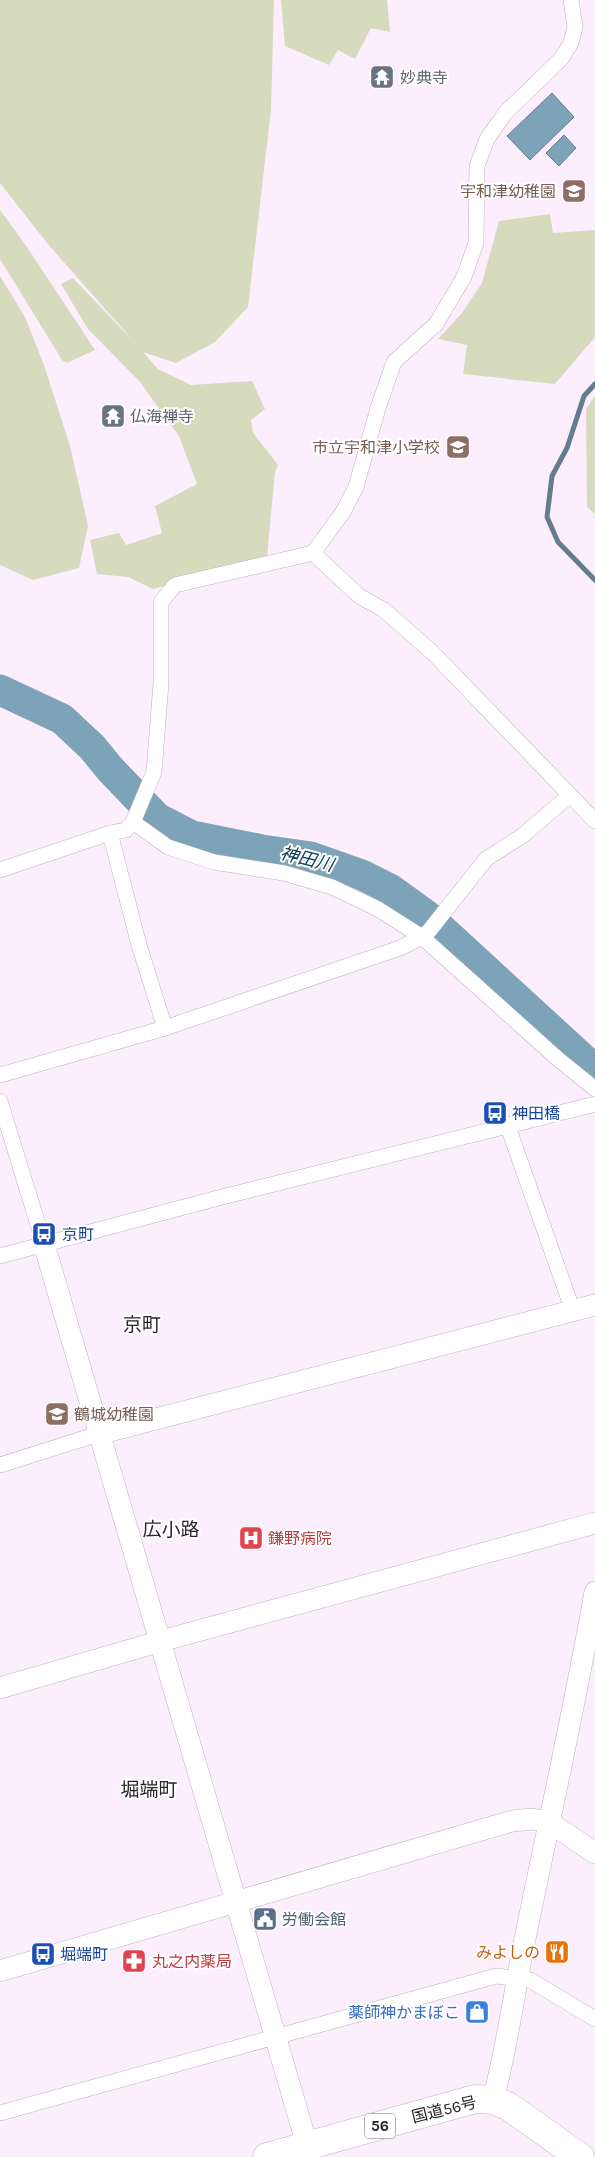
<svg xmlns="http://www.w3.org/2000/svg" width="595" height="2157" font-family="Karla,'Noto Sans JP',sans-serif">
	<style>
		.green { fill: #d5dbbc }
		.water { fill: #7da3b9; stroke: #647d8e }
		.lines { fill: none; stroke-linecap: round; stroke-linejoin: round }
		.stream { stroke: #647d8e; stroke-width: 5 }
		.river { stroke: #7da3b9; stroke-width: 31 }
		.street-casing { stroke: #bfafc1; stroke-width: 16 }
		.secondary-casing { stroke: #bfafc1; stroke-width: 22 }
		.highway-casing { stroke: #bfafc1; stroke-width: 29 }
		.street { stroke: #fff; stroke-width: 15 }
		.secondary { stroke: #fff; stroke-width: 21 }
		.highway { stroke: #fff; stroke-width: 28 }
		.labels { text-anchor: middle; stroke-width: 4; stroke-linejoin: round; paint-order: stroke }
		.shield { fill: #fff; stroke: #69656a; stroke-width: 1 }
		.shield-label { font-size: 15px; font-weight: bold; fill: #29232a }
		.worship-label { font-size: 16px; fill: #5b616d; stroke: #fff; text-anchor: start }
		.education-label { font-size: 16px; fill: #785e54; stroke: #fff; text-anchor: end }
		.transit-label { font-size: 16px; fill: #164399; stroke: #fff; text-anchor: start }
		.health-label { font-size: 16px; fill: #be3a42; stroke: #fff; text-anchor: start }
		.service-label { font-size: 16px; fill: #4e5e75; stroke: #fff; text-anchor: start }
		.food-label { font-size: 16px; fill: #c56008; stroke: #fff; text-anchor: end }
		.shop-label { font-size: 16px; fill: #366cbe; stroke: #fff; text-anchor: end }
		.street-label { font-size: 16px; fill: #29232a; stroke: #fff }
		.water-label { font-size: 18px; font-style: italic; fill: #10425a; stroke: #fff }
		.quarter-label { font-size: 19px; fill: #29232a; stroke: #fff }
	</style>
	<rect width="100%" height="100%" fill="#fceefd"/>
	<g class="green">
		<path d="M0 0H274L271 110 248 307 215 342 176 363 143 352 158 369 191 385 252 381 265 409 251 420 253 433 278 465 275 472 267 557 153 589 128 577 97 574 90 540 119 533 126 545 162 533 155 506 197 484 179 436 140 382 88 329 61 284 73 278 135 343 47 243 0 183Z"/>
		<path d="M281 0H387L390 32 371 28 355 59 338 50 329 65 285 46Z"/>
		<path d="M0 210 27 247 95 350 67 363 62 360 0 259Z"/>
		<path d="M550 214 553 233 595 230V337L555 384 463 374 467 345 438 339 462 313 482 283 499 221Z"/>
		<path d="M0 276 25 317 44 365 70 446 88 526 79 568 33 580 0 565Z"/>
		<path d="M595 396V514L587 507 586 409Z"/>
	</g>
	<g class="water">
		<path d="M552 93 574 117 530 160 507 136Z"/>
		<path d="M564 135 576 148 559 166 546 153Z"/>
	</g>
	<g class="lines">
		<path class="stream" d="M595 384 584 396 567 448 552 476 547 517 558 542 595 580"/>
		<path class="river" d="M0 690 62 719 92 747 110 769 157 818 192 836 262 850 311 857 362 875 390 889 426 915 595 1070"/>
		<defs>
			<g id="street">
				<path d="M313 553 359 596 384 610 433 653 595 821"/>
				<path d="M133 822 168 847 214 862 284 873 332 887 378 909 422 937 558 1059 595 1089"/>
				<path d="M110 833 139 945 165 1028"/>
				<path d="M0 870 110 833 126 830 133 822 154 772 161 683V602L175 585 313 553 343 512 356 487 378 408 394 362 436 324 464 277 476 243 477 166 487 139 506 112 561 59 571 43 575 27 571 0"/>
				<path d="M0 1075 165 1028 400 948 422 937 429 931 486 859 522 836 569 796"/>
				<path d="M0 1101 44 1244"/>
				<path d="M507 1124 573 1311"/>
				<path d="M0 1256 218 1198 595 1104"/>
				<path d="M0 1465 98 1434"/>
				<path d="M0 2113 496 1976 530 1980 595 2019"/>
			</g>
			<g id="secondary">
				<path d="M44 1244 307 2145"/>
				<path d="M98 1434 595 1305"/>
				<path d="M0 1688 161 1641 595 1523"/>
				<path d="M0 1971 512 1821 532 1819 549 1822 595 1853"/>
				<path d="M493 2100C508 2044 515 1986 527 1929 550 1817 575 1705 595 1592"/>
			</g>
			<path id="highway" d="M267 2157 475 2099 493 2100 508 2106 580 2157"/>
		</defs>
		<use href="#street" class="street-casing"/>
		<use href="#secondary" class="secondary-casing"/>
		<use href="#highway" class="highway-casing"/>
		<use href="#street" class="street"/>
		<use href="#secondary" class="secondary"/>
		<use href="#highway" class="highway"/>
	</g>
	<defs>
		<symbol id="temple-square" viewBox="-11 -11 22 22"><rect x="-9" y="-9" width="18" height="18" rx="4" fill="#6b7280" stroke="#fff"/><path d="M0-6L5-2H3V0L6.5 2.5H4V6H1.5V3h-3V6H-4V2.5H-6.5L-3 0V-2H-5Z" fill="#fff"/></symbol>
		<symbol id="school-square" viewBox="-11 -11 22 22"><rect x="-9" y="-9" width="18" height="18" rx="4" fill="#8d6e63" stroke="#fff"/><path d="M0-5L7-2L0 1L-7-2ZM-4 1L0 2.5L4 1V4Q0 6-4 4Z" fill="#fff"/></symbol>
		<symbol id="bus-square" viewBox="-11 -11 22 22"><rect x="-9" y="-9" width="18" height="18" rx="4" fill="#1a4fb4" stroke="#fff"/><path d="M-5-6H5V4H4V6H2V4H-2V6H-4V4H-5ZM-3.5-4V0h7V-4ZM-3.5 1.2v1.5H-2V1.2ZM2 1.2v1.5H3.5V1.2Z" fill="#fff"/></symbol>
		<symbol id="hospital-square" viewBox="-11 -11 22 22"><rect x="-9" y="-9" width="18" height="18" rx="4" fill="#e0444e" stroke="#fff"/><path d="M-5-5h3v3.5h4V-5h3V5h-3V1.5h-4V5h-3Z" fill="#fff"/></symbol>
		<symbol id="civic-square" viewBox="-11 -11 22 22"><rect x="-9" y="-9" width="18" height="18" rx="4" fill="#5c6f8a" stroke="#fff"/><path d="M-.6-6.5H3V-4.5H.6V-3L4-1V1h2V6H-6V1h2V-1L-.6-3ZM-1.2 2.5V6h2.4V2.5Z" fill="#fff"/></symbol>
		<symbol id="restaurant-square" viewBox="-11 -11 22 22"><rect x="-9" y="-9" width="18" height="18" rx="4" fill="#e8710a" stroke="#fff"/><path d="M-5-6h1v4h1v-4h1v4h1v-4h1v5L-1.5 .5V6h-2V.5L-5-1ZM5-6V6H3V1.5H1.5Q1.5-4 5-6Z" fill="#fff"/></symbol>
		<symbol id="pharmacy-square" viewBox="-11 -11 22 22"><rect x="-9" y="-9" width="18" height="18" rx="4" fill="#e0444e" stroke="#fff"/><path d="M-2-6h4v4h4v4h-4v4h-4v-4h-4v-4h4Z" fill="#fff"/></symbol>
		<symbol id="shop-square" viewBox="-11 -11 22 22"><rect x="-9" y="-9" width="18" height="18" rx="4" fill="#3f7fe0" stroke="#fff"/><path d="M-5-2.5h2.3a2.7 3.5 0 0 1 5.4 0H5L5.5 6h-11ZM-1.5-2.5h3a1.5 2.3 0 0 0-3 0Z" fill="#fff"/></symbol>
	</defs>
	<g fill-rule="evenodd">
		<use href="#temple-square" x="368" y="63" width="28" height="28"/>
		<use href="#school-square" x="560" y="177" width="28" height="28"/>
		<use href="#temple-square" x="99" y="402" width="28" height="28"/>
		<use href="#school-square" x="444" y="433" width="28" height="28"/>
		<use href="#bus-square" x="481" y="1099" width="28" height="28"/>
		<use href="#bus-square" x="30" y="1220" width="28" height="28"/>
		<use href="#school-square" x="43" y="1400" width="28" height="28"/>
		<use href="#hospital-square" x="237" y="1524" width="28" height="28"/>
		<use href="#civic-square" x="251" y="1905" width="28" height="28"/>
		<use href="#restaurant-square" x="543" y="1938" width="28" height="28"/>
		<use href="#bus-square" x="29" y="1940" width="28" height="28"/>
		<use href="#pharmacy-square" x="120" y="1947" width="28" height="28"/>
		<use href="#shop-square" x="463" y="1998" width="28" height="28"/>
	</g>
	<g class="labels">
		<rect class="shield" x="365" y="2113.5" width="30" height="25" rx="4"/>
		<g class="shield-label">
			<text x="380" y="2131">56</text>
		</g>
		<g class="worship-label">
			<text x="400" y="83">妙典寺</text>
			<text x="130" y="422">仏海禅寺</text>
		</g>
		<g class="education-label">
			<text x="556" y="197">宇和津幼稚園</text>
			<text x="440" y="453">市立宇和津小学校</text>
			<text x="74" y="1420" text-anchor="start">鶴城幼稚園</text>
		</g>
		<g class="transit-label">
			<text x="512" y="1119">神田橋</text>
			<text x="62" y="1240">京町</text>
			<text x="60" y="1960">堀端町</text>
		</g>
		<g class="health-label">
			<text x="268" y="1544">鎌野病院</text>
			<text x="152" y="1967">丸之内薬局</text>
		</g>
		<g class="service-label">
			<text x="282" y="1925">労働会館</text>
		</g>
		<g class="food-label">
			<text x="540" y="1958">みよしの</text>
		</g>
		<g class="shop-label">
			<text x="460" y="2018">薬師神かまぼこ</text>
		</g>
		<g class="street-label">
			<text transform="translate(444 2109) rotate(-14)" y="6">国道56号</text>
		</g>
		<g class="water-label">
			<text transform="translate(307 859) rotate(14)" y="6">神田川</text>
		</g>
		<g class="quarter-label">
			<text x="142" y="1331">京町</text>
			<text x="171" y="1536">広小路</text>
			<text x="149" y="1796">堀端町</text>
		</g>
	</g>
</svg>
